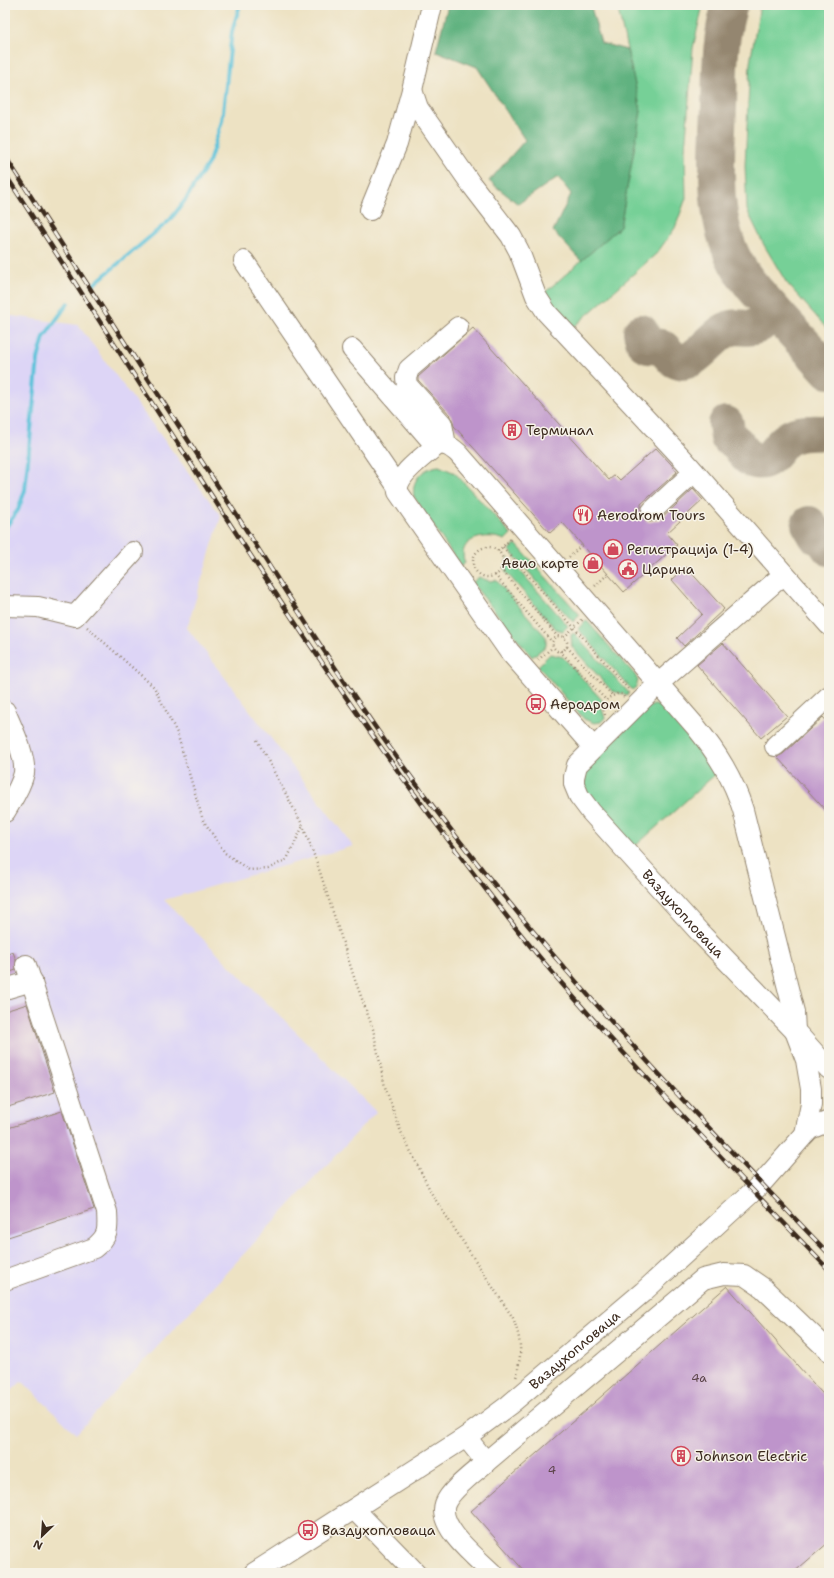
<svg xmlns="http://www.w3.org/2000/svg" width="834" height="1578" font-family="'Shantell Sans',sans-serif">
	<style>
		.built { fill: #ddd5f6 }
		.green { fill: #76d097; stroke: #587d5a }
		.forest { fill: #60b280; stroke: #4e6e4f }
		.lines { fill: none; stroke-linecap: round; stroke-linejoin: round }
		.stream { stroke: #5cc2da; stroke-width: 4 }
		.taxiway { stroke: #948670; stroke-width: 36 }
		.building { fill: #be94cb }
		.minor-casing { stroke: #948670; stroke-width: 22 }
		.path { stroke: #948670; stroke-width: 2.5; stroke-dasharray: 1 3; stroke-linecap: butt }
		.minor { stroke: #fff; stroke-width: 20 }
		.rail-casing { stroke: #3b2a1e; stroke-width: 4.5 }
		.rail { stroke: #f7f3e8; stroke-width: 3; stroke-dasharray: 9; stroke-linecap: butt }
		.labels { text-anchor: middle; stroke-width: 3; stroke-linejoin: round; paint-order: stroke }
		.number-label { font-size: 12px; fill: #5c4449 }
		.poi-label { font-size: 14px; fill: #3b2a1e; stroke: #f7f3e8; text-anchor: start }
		.street-label { font-size: 14px; fill: #3b2a1e; stroke: #f7f3e8 }
	</style>
	<rect width="100%" height="100%" fill="#f7f3e8"/>
	<filter id="ink" filterUnits="userSpaceOnUse"><feTurbulence type="fractalNoise" baseFrequency=".025" numOctaves="2"/><feDisplacementMap in="SourceGraphic" scale="8" xChannelSelector="R" yChannelSelector="G"/><feConvolveMatrix kernelMatrix="1 2 1 2 8 2 1 2 1" color-interpolation-filters="sRGB"/></filter>
	<filter id="wash" filterUnits="userSpaceOnUse"><feTurbulence type="fractalNoise" baseFrequency=".012" numOctaves="4" result="noise"/><feDisplacementMap in="SourceGraphic" scale="16" xChannelSelector="R" yChannelSelector="G"/><feGaussianBlur stdDeviation="0.9" result="paint"/><feColorMatrix in="noise" values="0 0 0 0 0 0 0 0 0 0 0 0 0 0 0 0 0 1.4 0 .05"/><feComposite in="paint" operator="in"/></filter>
	<g filter="url(#wash)">
		<rect width="100%" height="100%" fill="#ede2c3"/>
		<path class="built" d="M5 315 78 325 221 516 187 628 353 846 164 900 376 1112 76 1434 22 1381 5 1397Z"/>
		<g class="green">
			<path d="M617 5H703L693 48 685 151 686 198 675 228 657 253 561 338 534 302 620 227 641 111Z"/>
			<path d="M760 5H829V331L786 282 764 245 747 210 745 166 750 63Z"/>
			<path d="M439 466 455 473 511 534 505 540C487 532 455 538 465 563L461 567 414 497C411 480 422 468 439 466Z"/>
			<path d="M516 544 580 615 573 622 509 550Z"/>
			<path d="M508 557 568 626 563 631 556 629 505 571Z"/>
			<path d="M479 577 489 581 496 580 546 637V646L532 657 472 583Z"/>
			<path d="M586 620 635 675 638 681 636 687 632 690 578 629Z"/>
			<path d="M574 633 629 693 627 695 612 691 572 647 571 635Z"/>
			<path d="M550 654 563 657 602 700 601 706 605 718 601 722 594 723 584 719 538 666Z"/>
			<path d="M654 705 665 707 683 725 718 772 632 849 585 790V774L588 766 648 707Z"/>
		</g>
		<path class="forest" d="M448 5H592L591 7 601 43 627 50 641 111 620 227 581 261 553 231 571 194 558 177 518 204 489 181 525 140 477 67 436 51Z"/>
		<g class="lines">
			<g class="stream">
				<path d="M94 284 170 220 186 199 209 162 222 121 232 31 240 5"/>
				<path d="M5 528 18 510 25 490 38 359 44 337 68 303"/>
			</g>
			<g class="taxiway">
				<path d="M730 5C719 38 720 73 719 107 717 159 710 221 739 268 749 285 763 298 776 313 793 332 811 351 829 371"/>
				<path d="M641 332 644 343 648 346C652 347 657 346 661 347 668 351 671 361 680 362 695 363 711 339 723 332 745 318 749 342 774 311"/>
				<path d="M726 424 728 438C742 442 742 458 755 461 772 465 777 444 789 438 800 431 817 433 829 433"/>
				<path d="M809 524 816 536H821L829 548"/>
			</g>
		</g>
		<g id="blocks">
			<g class="building">
				<path d="M473 328 609 480 615 475 620 480 656 448 671 464 677 472 641 504V513L644 519 649 522 660 520 693 489 703 500 667 533 677 545 624 592 562 522 550 533 454 426 451 416 418 380V377Z"/>
				<path d="M686 567 724 609 684 646 677 638 702 614 672 580Z"/>
				<path d="M723 643 787 716 761 738 697 665Z"/>
				<path d="M823 717 829 724V814L777 757 783 754Z"/>
				<path d="M13 952 16 960V970L5 974V955Z"/>
				<path d="M27 1004 55 1092 5 1108V1011Z"/>
				<path d="M62 1111 94 1209 5 1238V1129Z"/>
				<path d="M727 1286 829 1401V1542L793 1573H526L471 1511Z"/>
			</g>
		</g>
	</g>
	<g filter="url(#ink)">
		<use href="#blocks" fill-opacity="0" stroke="#948670" stroke-width="1"/>
		<g class="lines">
			<defs>
				<g id="minor">
					<path d="M412 90 418 108 471 184 511 236 519 251 536 296 547 313 684 460 829 625"/>
					<path d="M370 210 397 144 412 90 432 5"/>
					<path d="M244 261 397 486"/>
					<path d="M352 349 436 446"/>
					<path d="M446 445 442 424 407 385 406 378 409 369 458 327"/>
					<path d="M652 511 694 472"/>
					<path id="s1" d="M783 575 659 683 577 765 574 777V784L579 796 591 812 703 936 795 1031 829 1069"/>
					<path d="M5 606 38 607 75 616 133 552"/>
					<path d="M5 711C12 728 26 755 24 773 21 787 12 800 5 812"/>
					<path d="M775 746 829 696"/>
					<path d="M593 747 509 651 398 492C395 476 424 456 436 446 445 442 451 447 458 453L696 727C717 753 733 778 743 810L794 1012 795 1031 806 1060 811 1089V1104L805 1134"/>
					<path d="M5 989 32 981"/>
					<path d="M5 1280 94 1248C109 1236 108 1230 107 1212L26 965"/>
					<path d="M466 1437 486 1462C475 1472 450 1490 445 1504 437 1527 477 1558 492 1573"/>
					<path d="M486 1462 703 1279 724 1274 744 1275 763 1288 829 1351"/>
					<path d="M354 1509 416 1573"/>
					<path id="s2" d="M254 1573 466 1437 509 1405 643 1292 761 1184 805 1134 810 1129 829 1121"/>
				</g>
			</defs>
			<use href="#minor" class="minor-casing"/>
			<g class="path">
				<path d="M503 547 630 691"/>
				<circle cx="488" cy="562" r="15"/>
				<path d="M498 551 511 539"/>
				<path d="M569 557 582 545"/>
				<path d="M501 569 557 636 564 637 567 642V647L563 651H557L553 647 552 642 557 636"/>
				<path d="M495 575 552 642"/>
				<path d="M595 586 608 574"/>
				<path d="M87 627 154 687 177 733 203 820 225 853 249 870 268 869 287 859 303 826"/>
				<path d="M564 637 583 619"/>
				<path d="M567 647 612 695"/>
				<path d="M560 651 606 700"/>
				<path d="M538 660 553 647"/>
				<path d="M605 715 603 707 608 698 617 694H622L624 697"/>
				<path d="M257 740 303 826 317 863 355 980 373 1029 385 1087 401 1132 433 1196 513 1318C522 1343 522 1352 516 1378"/>
			</g>
			<use href="#minor" class="minor"/>
			<defs>
				<g id="rail">
					<path d="M5 156C81 275 157 393 234 511 285 590 335 671 390 748 520 930 674 1093 829 1254"/>
					<path d="M5 174C168 425 323 683 508 918 556 980 609 1038 663 1095 718 1154 773 1212 829 1270"/>
				</g>
			</defs>
			<use href="#rail" class="rail-casing"/>
			<use href="#rail" class="rail"/>
		</g>
	</g>
	<defs>
		<symbol id="building-ring" viewBox="-11 -11 22 22"><circle r="9.5" fill="#f7f3e8" stroke="#d1495b" stroke-width="1.5"/><path d="M-4-6H4V6H1V3H-1V6H-4ZM-2.5-4.3h1.7v1.8h-1.7ZM.8-4.3h1.7v1.8H.8ZM-2.5-1h1.7V.8h-1.7ZM.8-1h1.7V.8H.8Z" fill="#d1495b"/></symbol>
		<symbol id="restaurant-ring" viewBox="-11 -11 22 22"><circle r="9.5" fill="#f7f3e8" stroke="#d1495b" stroke-width="1.5"/><path d="M-5-6h1v4h1v-4h1v4h1v-4h1v5L-1.5 .5V6h-2V.5L-5-1ZM5-6V6H3V1.5H1.5Q1.5-4 5-6Z" fill="#d1495b"/></symbol>
		<symbol id="shop-ring" viewBox="-11 -11 22 22"><circle r="9.5" fill="#f7f3e8" stroke="#d1495b" stroke-width="1.5"/><path d="M-5-2.5h2.3a2.7 3.5 0 0 1 5.4 0H5L5.5 6h-11ZM-1.5-2.5h3a1.5 2.3 0 0 0-3 0Z" fill="#d1495b"/></symbol>
		<symbol id="civic-ring" viewBox="-11 -11 22 22"><circle r="9.5" fill="#f7f3e8" stroke="#d1495b" stroke-width="1.5"/><path d="M-.6-6.5H3V-4.5H.6V-3L4-1V1h2V6H-6V1h2V-1L-.6-3ZM-1.2 2.5V6h2.4V2.5Z" fill="#d1495b"/></symbol>
		<symbol id="bus-ring" viewBox="-11 -11 22 22"><circle r="9.5" fill="#f7f3e8" stroke="#d1495b" stroke-width="1.5"/><path d="M-5-6H5V4H4V6H2V4H-2V6H-4V4H-5ZM-3.5-4V0h7V-4ZM-3.5 1.2v1.5H-2V1.2ZM2 1.2v1.5H3.5V1.2Z" fill="#d1495b"/></symbol>
	</defs>
	<g fill-rule="evenodd">
		<use href="#building-ring" x="501" y="419" width="22" height="22"/>
		<use href="#restaurant-ring" x="572" y="504" width="22" height="22"/>
		<use href="#shop-ring" x="602" y="538" width="22" height="22"/>
		<use href="#shop-ring" x="582" y="552" width="22" height="22"/>
		<use href="#civic-ring" x="617" y="558" width="22" height="22"/>
		<use href="#bus-ring" x="525" y="693" width="22" height="22"/>
		<use href="#building-ring" x="670" y="1445" width="22" height="22"/>
		<use href="#bus-ring" x="297" y="1519" width="22" height="22"/>
	</g>
	<g class="labels">
		<g class="number-label">
			<text x="699" y="1382">4a</text>
			<text x="552" y="1474">4</text>
		</g>
		<g class="poi-label">
			<text x="526" y="435">Терминал</text>
			<text x="597" y="520">Aerodrom Tours</text>
			<text x="627" y="554">Регистрација (1-4)</text>
			<text x="579" y="568" text-anchor="end">Авио карте</text>
			<text x="642" y="574">Царина</text>
			<text x="550" y="709">Аеродром</text>
			<text x="695" y="1461">Johnson Electric</text>
			<text x="322" y="1535">Ваздухопловаца</text>
		</g>
		<g class="street-label">
			<text dy="5" stroke="none"><textPath href="#s1" startOffset="470">Ваздухопловаца</textPath></text>
			<text dy="5" stroke="none"><textPath href="#s2" startOffset="391">Ваздухопловаца</textPath></text>
		</g>
	</g>
	<rect width="834" height="1578" fill="none" stroke="#f7f3e8" stroke-width="20"/>
	<g transform="translate(42 1536) rotate(205)" stroke="#f7f3e8" stroke-width="3" paint-order="stroke">
	<path d="M0-3L7 15L0 10L-7 15Z" fill="#3b2a1e"/>
	<text y="-6" font-size="11" font-weight="bold" text-anchor="middle" fill="#3b2a1e">N</text>
	</g>
</svg>
